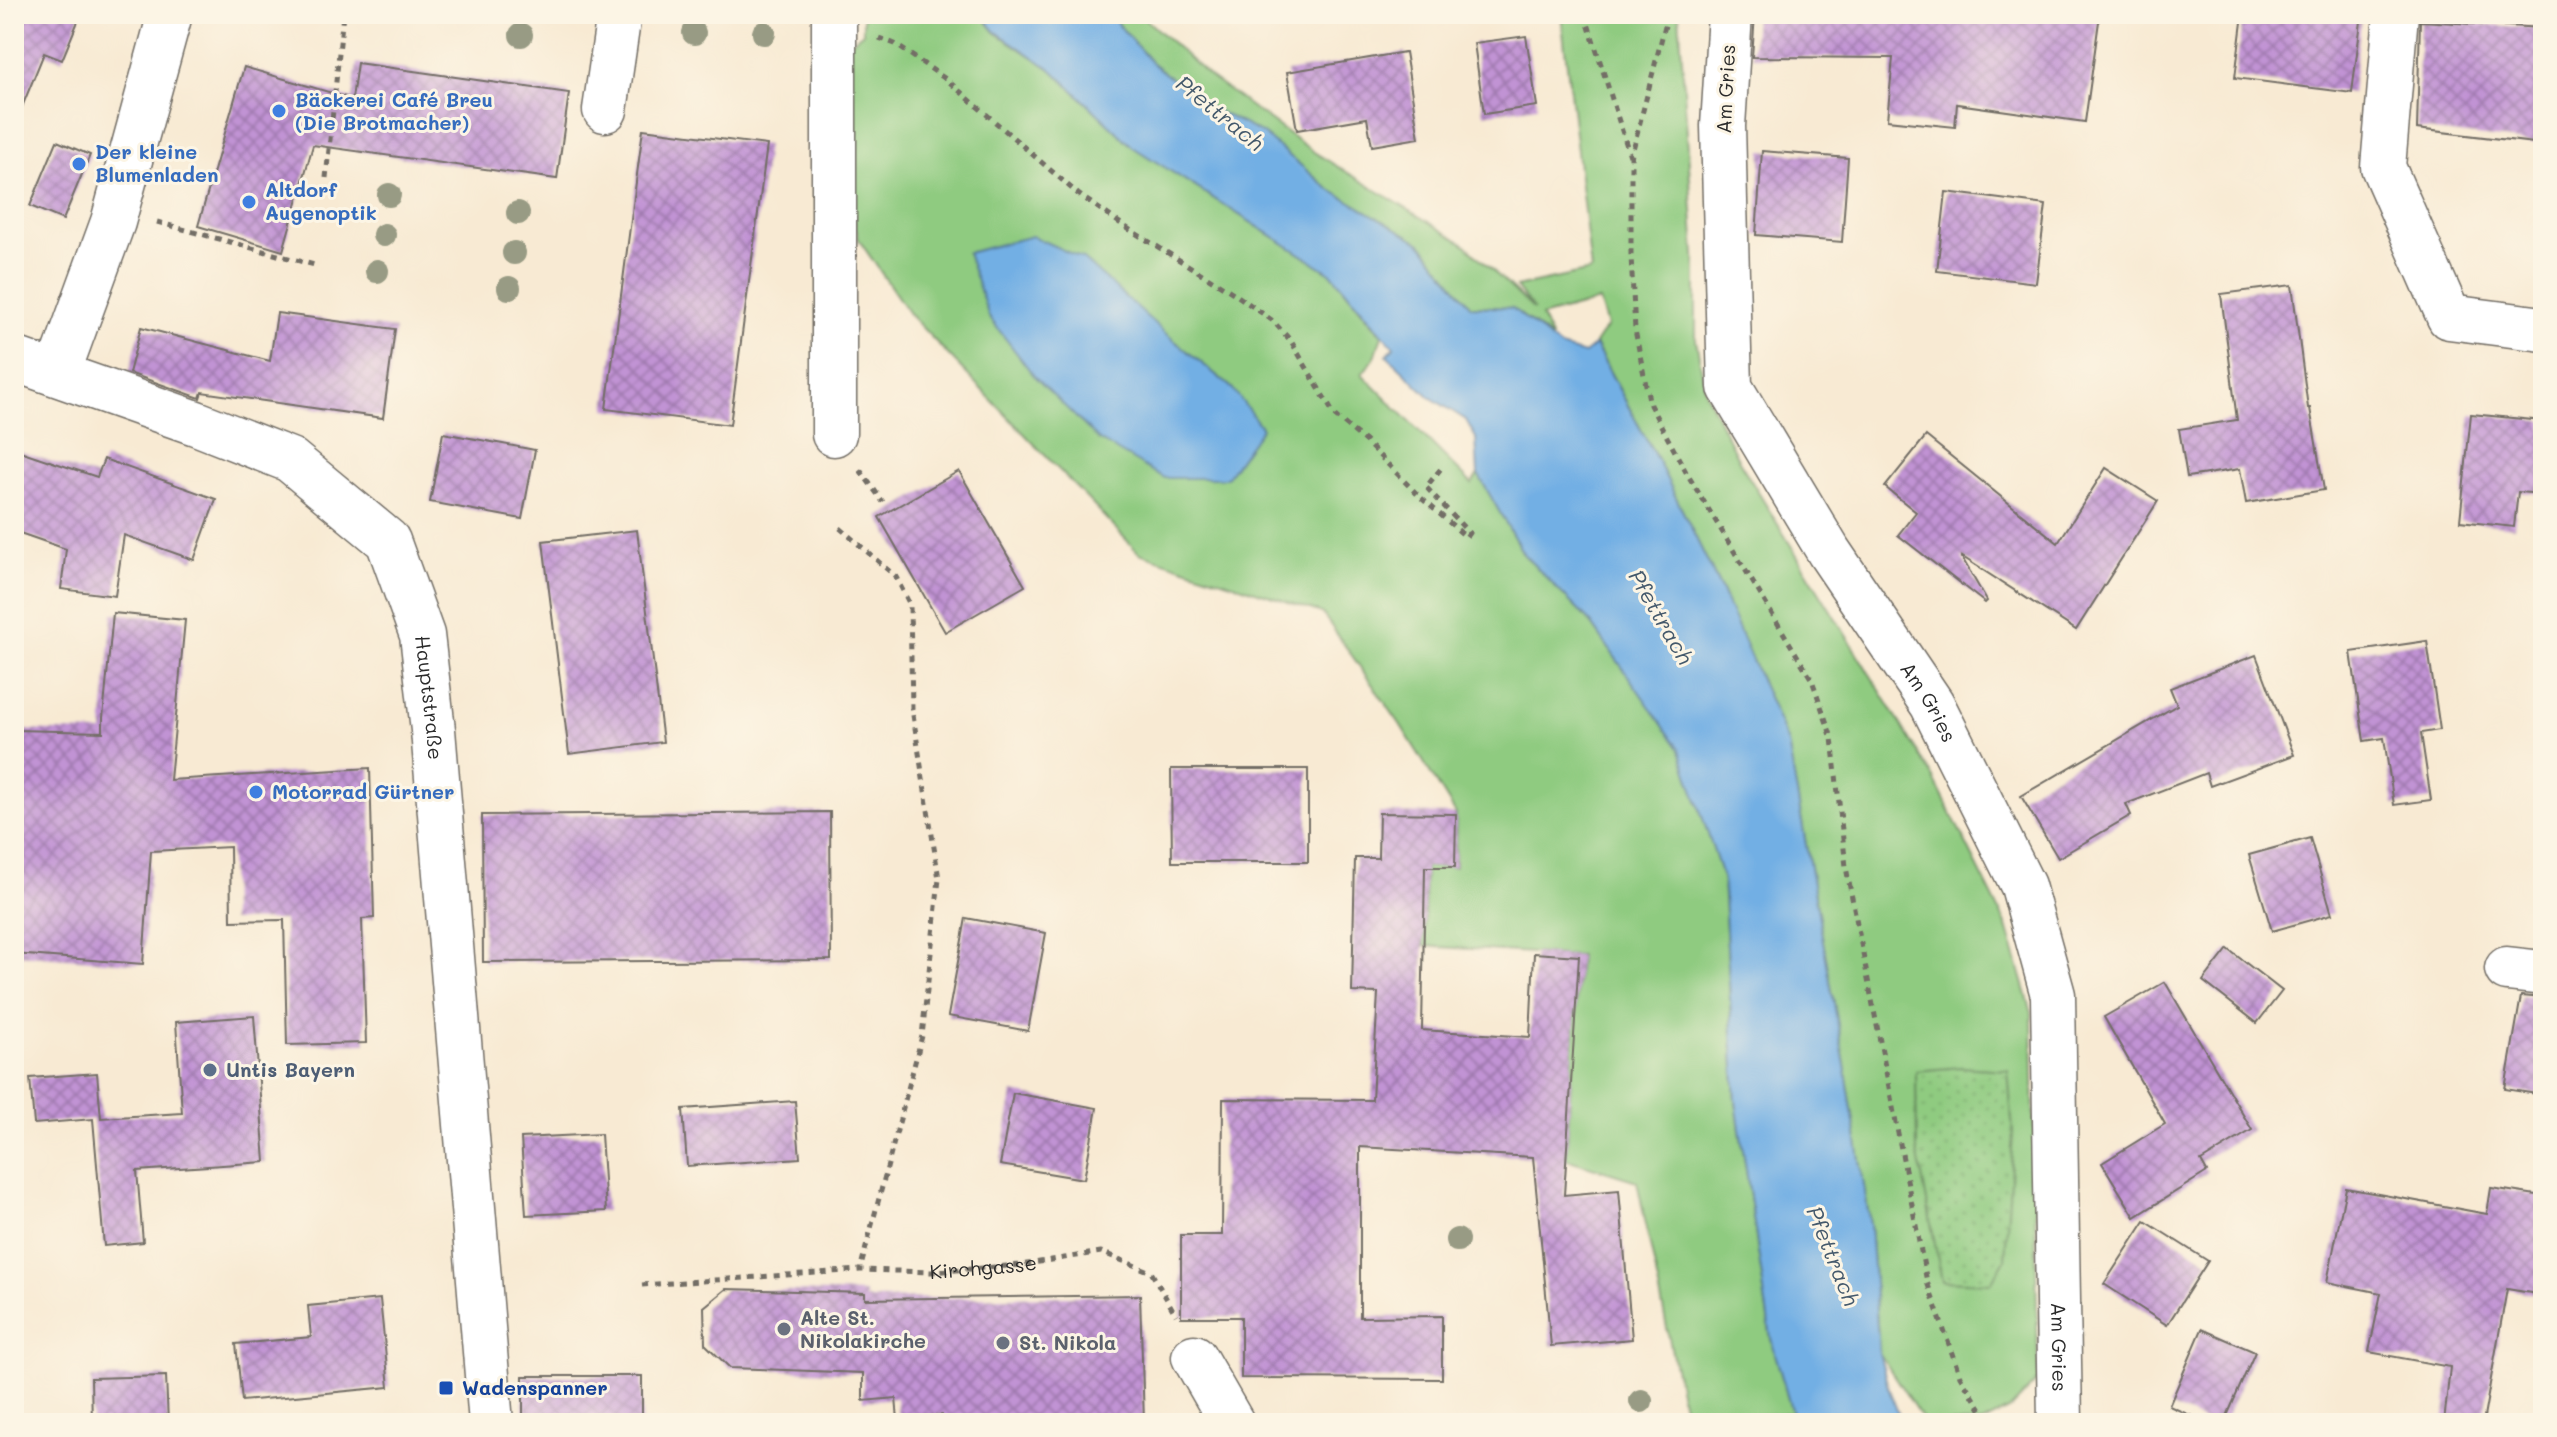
<svg xmlns="http://www.w3.org/2000/svg" width="2557" height="1437" font-family="Mali,sans-serif">
	<style>
		.grass { fill: #8fcb80; stroke: #5d7b56; stroke-width: 2; fill-rule: evenodd }
		.park { fill: url(#park-dots); stroke: #5d7b56; stroke-width: 2 }
		.water { fill: #72afe4; stroke: #4e6d88; stroke-width: 2 }
		.building { fill: url(#building-cross-hatch) }
		.lines { fill: none; stroke-linecap: round; stroke-linejoin: round }
		.minor-casing { stroke: #736e66; stroke-width: 47 }
		.path { stroke: #736e66; stroke-width: 5; stroke-dasharray: 6 6; stroke-linecap: butt }
		.minor { stroke: #fff; stroke-width: 44 }
		.tree { fill: #989b84 }
		.shop-dot { fill: #3f7fe0; stroke: #fcf5e5; stroke-width: 3 }
		.service-dot { fill: #5c6f8a; stroke: #fcf5e5; stroke-width: 3 }
		.worship-dot { fill: #6b7280; stroke: #fcf5e5; stroke-width: 3 }
		.transit-dot { fill: #1a4fb4; stroke: #fcf5e5; stroke-width: 3 }
		.labels { text-anchor: middle; stroke-width: 6; stroke-linejoin: round; paint-order: stroke }
		.street-label { font-size: 20px; fill: #2b2b2b; stroke: #fcf5e5 }
		.shop-label { font-size: 20px; font-weight: bold; fill: #366cbe; stroke: #fcf5e5; text-anchor: start }
		.service-label { font-size: 20px; font-weight: bold; fill: #4e5e75; stroke: #fcf5e5; text-anchor: start }
		.worship-label { font-size: 20px; font-weight: bold; fill: #5b616d; stroke: #fcf5e5; text-anchor: start }
		.transit-label { font-size: 20px; font-weight: bold; fill: #164399; stroke: #fcf5e5; text-anchor: start }
		.water-label { font-size: 22px; font-style: italic; fill: #44596c; stroke: #fcf5e5 }
	</style>
	<defs>
		<pattern id="park-dots" width="8" height="8" patternUnits="userSpaceOnUse" patternTransform="scale(2)"><rect width="8" height="8" fill="#8fcb80"/><path d="M2 2h.1M6 6h.1" fill="none" stroke="#7cae6f" stroke-width="1.8" stroke-linecap="round"/></pattern>
		<pattern id="building-cross-hatch" width="8" height="8" patternUnits="userSpaceOnUse" patternTransform="scale(2)"><rect width="8" height="8" fill="#c193d4"/><path d="M0 0l8 8M0 8l8-8" fill="none" stroke="#9d78ac"/></pattern>
	</defs>
	<rect width="100%" height="100%" fill="#fcf5e5"/>
	<filter id="ink" filterUnits="userSpaceOnUse"><feTurbulence type="fractalNoise" baseFrequency=".0125" numOctaves="2"/><feDisplacementMap in="SourceGraphic" scale="16" xChannelSelector="R" yChannelSelector="G"/><feConvolveMatrix kernelMatrix="1 2 1 2 8 2 1 2 1" color-interpolation-filters="sRGB"/></filter>
	<filter id="wash" filterUnits="userSpaceOnUse"><feTurbulence type="fractalNoise" baseFrequency=".006" numOctaves="4" result="noise"/><feDisplacementMap in="SourceGraphic" scale="32" xChannelSelector="R" yChannelSelector="G"/><feGaussianBlur stdDeviation="1.8" result="paint"/><feColorMatrix in="noise" values="0 0 0 0 0 0 0 0 0 0 0 0 0 0 0 0 0 1.4 0 .05"/><feComposite in="paint" operator="in"/></filter>
	<g filter="url(#wash)">
		<rect width="100%" height="100%" fill="#f8ead3"/>
		<g class="grass">
			<path d="M863 14H981L995 32 1051 69 1133 147 1332 274 1382 335 1375 357 1362 374 1472 484 1478 474 1524 555 1591 623 1680 749 1723 879 1736 1102 1771 1339 1792 1413 1686 1421 1637 1181 1566 1159 1579 956 1424 946 1425 867H1455L1456 814 1400 724 1322 613 1139 553 910 315 859 240 842 171 846 46 863 32ZM1165 333 1232 388 1099 440Z"/>
			<path d="M1109 14H1140L1211 78 1314 152 1466 245 1534 310 1516 287 1591 271 1561 14H1679L1696 270V340L1706 394 1739 461 1933 777 2007 926 2032 1013 2038 1380 2010 1409 1982 1423H1925L1879 1353 1870 1224 1845 1065 1788 743 1721 589 1658 461 1595 344 1607 326 1599 301 1541 317 1552 339 1512 308 1471 306 1421 243 1329 189 1263 134 1202 103 1151 62Z"/>
		</g>
		<path class="park" d="M1960 1067 2008 1070 2013 1132 2005 1260 1991 1283 1942 1281 1917 1150 1916 1071Z"/>
		<g class="water">
			<path d="M981 14H1109L1151 62 1202 103 1263 134 1329 189 1421 243 1471 306 1512 308 1560 347 1584 354 1595 345 1658 461 1721 589 1788 743 1845 1065 1870 1224 1879 1353 1888 1387 1902 1423H1797L1792 1413 1771 1339 1736 1102 1723 879 1680 750 1591 623 1524 555 1478 474 1476 438 1466 420 1430 397 1387 355 1394 347 1332 274 1133 147 1051 69 995 31Z"/>
			<path d="M1032 236 1083 259 1165 333 1232 388 1262 428 1226 478H1164L1099 440 1035 377 989 317 967 253Z"/>
		</g>
		<g id="blocks">
			<g class="building">
				<path d="M14 14H81L62 60 44 53 15 124Z"/>
				<path d="M1755 14H1960L2011 19V14H2100L2085 122 1957 104 1955 127 1887 120 1893 58 1752 57Z"/>
				<path d="M2243 14H2301L2361 21 2352 93 2235 78Z"/>
				<path d="M2420 21 2543 28V144L2417 129Z"/>
				<path d="M1526 36 1537 106 1484 114 1474 43Z"/>
				<path d="M1405 52 1419 138 1372 146 1367 118 1297 130 1287 72Z"/>
				<path d="M357 63 569 93 557 179 313 145 283 251 198 226 244 67 352 99Z"/>
				<path d="M643 129 767 145 730 425 606 409Z"/>
				<path d="M57 141 90 155 63 220 30 206Z"/>
				<path d="M1762 151 1848 158 1842 242 1756 235Z"/>
				<path d="M1946 192 2046 205 2036 283 1937 271Z"/>
				<path d="M2292 285 2308 408H2310L2324 490 2246 503 2240 469 2187 477 2179 429 2237 420 2221 294Z"/>
				<path d="M277 313 395 329 383 418 202 392 200 398 129 373 141 327 270 361Z"/>
				<path d="M2471 414 2543 421V494L2518 492 2514 527 2460 521Z"/>
				<path d="M443 433 535 450 522 519 430 502Z"/>
				<path d="M1926 436 2058 543 2106 468 2158 501 2076 630 1961 556 1987 601 1985 603 1898 535 1916 512 1885 487Z"/>
				<path d="M14 449 97 477 104 459 216 499 194 560 124 535 115 596 61 589 66 549 14 531Z"/>
				<path d="M959 471 1025 586 945 632 879 517Z"/>
				<path d="M637 530 663 742 569 754 543 541Z"/>
				<path d="M113 613 185 620 170 780 370 768 374 918 362 919 366 1043 287 1045 284 920 231 921 230 847 151 851 143 964 14 954V730L103 732V718Z"/>
				<path d="M2427 641 2440 730 2421 733 2431 800 2394 805 2384 738 2364 741 2351 652Z"/>
				<path d="M2256 655 2294 755 2210 786 2206 773 2126 804 2131 815 2058 858 2021 796 2177 705 2170 688Z"/>
				<path d="M1171 769H1308V862H1172Z"/>
				<path d="M830 812 831 960 483 962 482 815Z"/>
				<path d="M1379 813 1456 814 1455 867H1425L1422 1030 1530 1037 1534 953 1579 956 1564 1195 1619 1190 1632 1339 1551 1346 1533 1157 1360 1147V1317L1442 1316V1379L1241 1378V1317H1181V1235H1222L1223 1099 1372 1100 1378 993 1352 992 1355 858H1378Z"/>
				<path d="M2310 838 2332 914 2272 931 2249 855Z"/>
				<path d="M966 918 1046 933 1028 1031 948 1016Z"/>
				<path d="M2228 949 2282 991 2257 1023 2203 981Z"/>
				<path d="M2165 982 2252 1130 2201 1161 2207 1172 2135 1217 2102 1163 2165 1124 2104 1017Z"/>
				<path d="M2521 996 2543 998V1095L2505 1089Z"/>
				<path d="M254 1016 265 1162 137 1171 143 1242 104 1246 93 1119 34 1124 30 1078 97 1073 101 1118 182 1113 176 1022Z"/>
				<path d="M1013 1093 1097 1108 1084 1179 1000 1165Z"/>
				<path d="M795 1101 800 1158 687 1166 683 1109Z"/>
				<path d="M601 1134 606 1211 526 1215 521 1138Z"/>
				<path d="M2346 1188 2487 1214 2491 1188 2543 1196V1295L2507 1289 2483 1423H2444L2450 1367 2369 1352 2381 1293 2327 1282Z"/>
				<path d="M2145 1221 2208 1261 2167 1325 2104 1284Z"/>
				<path d="M726 1289 865 1293V1299L1140 1295 1144 1423H945L942 1415 898 1420 896 1398 863 1401V1373L730 1368 705 1344 704 1307Z"/>
				<path d="M380 1299 389 1387 242 1401 236 1344 311 1337 308 1306Z"/>
				<path d="M2202 1329 2255 1352 2224 1423H2208L2169 1406Z"/>
				<path d="M166 1376 168 1423H92L91 1378Z"/>
				<rect x="523" y="1376" width="119" height="47"/>
			</g>
		</g>
	</g>
	<g filter="url(#ink)">
		<use href="#blocks" fill-opacity="0" stroke="#736e66" stroke-width="2"/>
		<g class="lines">
			<defs>
				<g id="minor">
					<path id="s2" d="M1730 14 1723 126 1730 387 1829 552 1932 704 2023 886 2053 995 2060 1423"/>
					<path d="M2396 14 2383 167 2449 317 2543 329"/>
					<path d="M605 110 619 14"/>
					<path id="s3" d="M14 359 196 423 290 460 388 541 422 635 433 730 491 1423"/>
					<path d="M58 373 113 222 170 14"/>
					<path d="M834 434V14"/>
					<path d="M2507 969 2543 973"/>
					<path d="M1194 1357 1232 1423"/>
				</g>
			</defs>
			<use href="#minor" class="minor-casing"/>
			<g class="path">
				<path d="M1585 14 1630 156"/>
				<path d="M1668 14 1631 157V256L1635 330 1650 405 1686 472 1812 680 1832 738 1846 867 1927 1282 1960 1376 1990 1423"/>
				<path d="M2438 15 2543 21"/>
				<path d="M879 38 895 44 947 80 1078 194 1127 228 1235 294 1273 321 1291 341 1335 416 1365 441 1419 496 1466 537 1469 533 1426 487 1443 466"/>
				<path d="M326 178 343 14"/>
				<path d="M157 222 318 266"/>
				<path d="M860 470 883 502"/>
				<path d="M840 528 896 577 910 605 912 709 939 879 922 1036 860 1270"/>
				<path id="s1" d="M642 1285 860 1270 932 1272 1021 1265 1101 1252 1151 1272 1176 1315"/>
			</g>
			<use href="#minor" class="minor"/>
		</g>
		<g class="tree">
			<circle cx="694" cy="33" r="12"/>
			<circle cx="764" cy="33" r="12"/>
			<circle cx="521" cy="35" r="12"/>
			<circle cx="389" cy="195" r="12"/>
			<circle cx="518" cy="213" r="12"/>
			<circle cx="384" cy="235" r="12"/>
			<circle cx="514" cy="253" r="12"/>
			<circle cx="377" cy="271" r="12"/>
			<circle cx="509" cy="288" r="12"/>
			<circle cx="1457" cy="1240" r="12"/>
			<circle cx="1641" cy="1401" r="12"/>
		</g>
	</g>
	<g class="shop-dot">
		<circle cx="279" cy="111" r="8"/>
		<circle cx="79" cy="164" r="8"/>
		<circle cx="249" cy="202" r="8"/>
		<circle cx="256" cy="792" r="8"/>
	</g>
	<circle class="service-dot" cx="210" cy="1070" r="8"/>
	<g class="worship-dot">
		<circle cx="784" cy="1329" r="8"/>
		<circle cx="1003" cy="1343" r="8"/>
	</g>
	<rect class="transit-dot" x="438" y="1380" width="16" height="16" rx="4"/>
	<g class="labels">
		<g class="street-label">
			<text transform="translate(1726 89) rotate(-87)" y="7">Am Gries</text>
			<text dy="7" stroke="none"><textPath href="#s3" startOffset="584">Hauptstraße</textPath></text>
			<text dy="7" stroke="none"><textPath href="#s2" startOffset="746">Am Gries</textPath></text>
			<text dy="7" stroke="none"><textPath href="#s1" startOffset="342">Kirchgasse</textPath></text>
			<text dy="7" stroke="none"><textPath href="#s2" startOffset="1418">Am Gries</textPath></text>
		</g>
		<g class="shop-label">
			<text x="295" y="107">Bäckerei Café Breu<tspan x="295" dy="23">(Die Brotmacher)</tspan></text>
			<text x="95" y="159">Der kleine<tspan x="95" dy="23">Blumenladen</tspan></text>
			<text x="265" y="197">Altdorf<tspan x="265" dy="23">Augenoptik</tspan></text>
			<text x="272" y="799">Motorrad Gürtner</text>
		</g>
		<g class="service-label">
			<text x="226" y="1077">Untis Bayern</text>
		</g>
		<g class="worship-label">
			<text x="800" y="1325">Alte St.<tspan x="800" dy="23">Nikolakirche</tspan></text>
			<text x="1019" y="1350">St. Nikola</text>
		</g>
		<g class="transit-label">
			<text x="462" y="1395">Wadenspanner</text>
		</g>
		<g class="water-label">
			<text transform="translate(1220 113) rotate(39)" y="8">Pfettrach</text>
			<text transform="translate(1661 617) rotate(60)" y="8">Pfettrach</text>
			<text transform="translate(1833 1256) rotate(68)" y="8">Pfettrach</text>
		</g>
	</g>
	<rect width="2557" height="1437" fill="none" stroke="#fcf5e5" stroke-width="48"/>
</svg>
